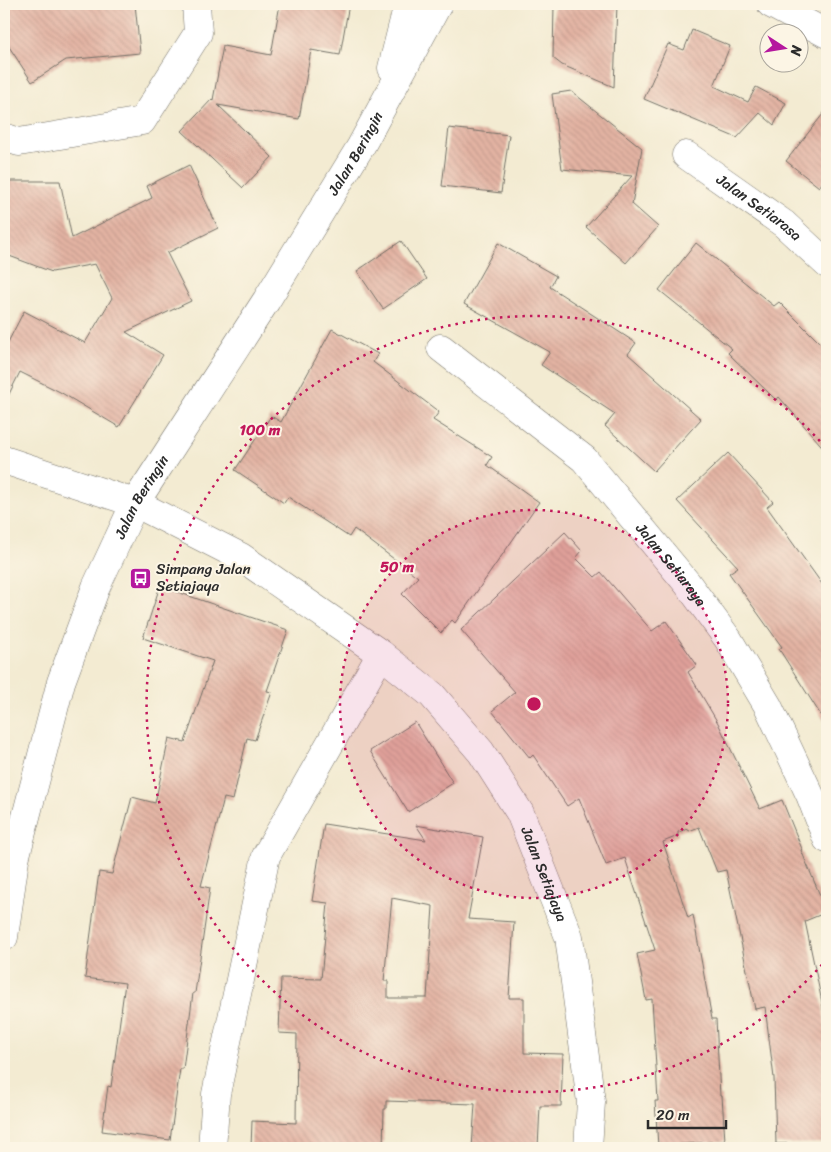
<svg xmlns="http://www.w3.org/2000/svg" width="831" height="1152" font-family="Sriracha,sans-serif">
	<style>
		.building { fill: url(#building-back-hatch); fill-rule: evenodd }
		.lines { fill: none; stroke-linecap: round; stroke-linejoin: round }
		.minor-casing { stroke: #716e65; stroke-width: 29 }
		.minor { stroke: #fff; stroke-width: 28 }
		.ring { fill: none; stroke: #c2185b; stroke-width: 2.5; stroke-dasharray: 2.5 5 }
		.labels { text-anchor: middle; stroke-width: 4; stroke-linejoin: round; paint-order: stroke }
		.street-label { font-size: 15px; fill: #2b2b2b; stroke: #fcf5e5 }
		.poi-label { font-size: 15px; fill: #2b2b2b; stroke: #fcf5e5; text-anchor: start }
		.centre { fill: #c2185b; stroke: #fcf5e5; stroke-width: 2.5 }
		.ring-label { font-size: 15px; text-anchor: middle; font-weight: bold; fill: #c2185b; stroke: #fcf5e5; stroke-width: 4; stroke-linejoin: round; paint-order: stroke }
	</style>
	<defs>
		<pattern id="building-back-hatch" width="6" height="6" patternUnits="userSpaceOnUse" patternTransform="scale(1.25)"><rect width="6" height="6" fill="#e3b3a3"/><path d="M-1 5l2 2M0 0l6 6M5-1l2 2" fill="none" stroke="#c39a8c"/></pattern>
	</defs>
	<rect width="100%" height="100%" fill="#fcf5e5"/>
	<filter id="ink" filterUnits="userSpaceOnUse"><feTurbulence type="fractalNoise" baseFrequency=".02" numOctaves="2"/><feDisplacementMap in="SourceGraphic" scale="10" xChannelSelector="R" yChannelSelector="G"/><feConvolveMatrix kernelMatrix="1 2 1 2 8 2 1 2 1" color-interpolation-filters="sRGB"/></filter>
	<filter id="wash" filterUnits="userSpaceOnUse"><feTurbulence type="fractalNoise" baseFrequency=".0096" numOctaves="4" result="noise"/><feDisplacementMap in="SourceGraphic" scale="20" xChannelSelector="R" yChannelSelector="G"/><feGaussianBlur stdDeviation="1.12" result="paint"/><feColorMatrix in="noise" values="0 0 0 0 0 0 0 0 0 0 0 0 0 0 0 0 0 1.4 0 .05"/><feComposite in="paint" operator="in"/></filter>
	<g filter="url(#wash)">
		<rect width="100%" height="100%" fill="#f3ebd2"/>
		<g id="blocks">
			<g class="building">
				<path d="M4 4H135L140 53 66 60 32 82 4 39Z"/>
				<path d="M280 4H349L340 55 311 50 299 119 218 105 272 157 243 188 182 131 212 99 213 100 223 46 271 55Z"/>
				<path d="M554 4H617L614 87 562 65 553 58Z"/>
				<path d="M692 30 730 46 714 86 748 102 756 87 786 103 774 125 760 113 737 138 644 99 668 44 684 50Z"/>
				<path d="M571 91 642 148 632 204 658 227 626 263 586 227 632 176 562 169 552 94Z"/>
				<path d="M827 109V177L819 187 786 161Z"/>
				<path d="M449 128 509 135 501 193 442 186Z"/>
				<path d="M189 165 218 228 167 253 191 301 126 332 163 355 119 427 60 392 20 372 4 404V350L24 311 85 343 112 298 95 264 52 272 4 254V181H60L72 238 152 198 147 186Z"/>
				<path d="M401 241 427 279 383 309 357 271Z"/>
				<path d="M498 243 556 276 550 287 636 343 628 354 701 419 654 471 605 426 615 414 541 365 550 352 464 304Z"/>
				<path d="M696 243 774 306 779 302 827 350V452L779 397 776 400 728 353 732 349 659 290Z"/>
				<path d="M332 329 378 354 373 362 439 412 433 420 492 457 487 465 539 502 455 623 452 620 441 633 402 594 418 577 354 529 349 537 288 497 284 503 235 470 271 416 281 422Z"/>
				<path d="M728 453 773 502 767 507 827 591V725L779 649 782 647 729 573 738 567 677 501Z"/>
				<path d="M565 532 582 551 576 558 595 577 601 572 652 631 666 621 697 665 688 672 718 723 760 809 782 800 802 849 801 850 827 912 805 921 823 1007 827 1042V1143L776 1144 774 1078 765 1007 755 1009 726 870 717 872 699 827 689 831 688 829 678 832V836L663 842 688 918 693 915 712 1019H716L720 1096H722L725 1141 658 1146 655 1101H658L652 999 646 1000 637 954 655 950 625 858 606 865 579 798 567 806 533 755 530 758 492 711 515 692 461 630Z"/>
				<path d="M160 586 288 630 267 691 272 692 255 740 247 738 233 800 224 798 201 886 210 888 195 993H193L183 1069H180L170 1140 102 1131 108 1086 111 1087 125 983 85 978 99 872 112 874 132 797 155 803 169 738 185 742 213 661 143 638Z"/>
				<path d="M415 722 453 783 408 812 370 751Z"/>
				<path d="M324 824 426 840 416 825 483 837 468 919 514 922 509 998H524V1053L563 1054 561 1106H540L538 1148H472L475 1104 386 1101V1109H384L383 1148H251L252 1121 296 1123 297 1034 279 1033 281 978 321 979 328 903 312 901ZM392 898 433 906 427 998H388V981H384Z"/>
			</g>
		</g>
	</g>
	<g filter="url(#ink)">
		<use href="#blocks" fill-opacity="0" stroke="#716e65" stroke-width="1"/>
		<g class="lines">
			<defs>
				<g id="minor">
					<path d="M771 4 827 34"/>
					<path d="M392 68 408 4"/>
					<path d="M4 137 19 142 142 121 198 33 196 4"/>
					<path id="s1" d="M686 155 784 224 827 264"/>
					<path id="s2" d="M441 348 584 459 687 583 728 639 768 706 810 795 827 839"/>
					<path id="s3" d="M4 460 135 503 241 557 381 654 432 695 481 752 520 813 569 937 591 1102 588 1148"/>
					<path id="s4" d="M4 937 15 859 61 682 96 587 135 503 266 301 361 146 438 4"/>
					<path d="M212 1148 216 1094 266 856 381 654"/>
				</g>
			</defs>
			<use href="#minor" class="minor-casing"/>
			<use href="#minor" class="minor"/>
		</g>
	</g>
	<circle cx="534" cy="704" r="194" fill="#c2185b" fill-opacity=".12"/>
	<g class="ring">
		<circle cx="534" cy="704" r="194"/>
		<path d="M827 959A388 388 0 1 1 827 449"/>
	</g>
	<defs>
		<symbol id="bus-square" viewBox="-11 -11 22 22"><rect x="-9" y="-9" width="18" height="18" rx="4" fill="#b5179e" stroke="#fcf5e5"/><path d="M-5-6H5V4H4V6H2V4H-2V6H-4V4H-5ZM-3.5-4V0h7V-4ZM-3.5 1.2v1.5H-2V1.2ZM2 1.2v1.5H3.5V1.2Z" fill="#fff"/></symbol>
	</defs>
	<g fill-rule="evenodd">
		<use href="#bus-square" x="128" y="566" width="25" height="25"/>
	</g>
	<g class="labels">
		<g class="street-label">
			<text dy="5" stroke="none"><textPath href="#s4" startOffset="869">Jalan Beringin</textPath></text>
			<text dy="5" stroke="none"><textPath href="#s1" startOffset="90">Jalan Setiarasa</textPath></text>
			<text dy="5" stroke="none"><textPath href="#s4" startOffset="464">Jalan Beringin</textPath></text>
			<text dy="5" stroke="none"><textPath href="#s2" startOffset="318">Jalan Setiaraya</textPath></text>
			<text dy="5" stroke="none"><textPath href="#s3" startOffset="706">Jalan Setiajaya</textPath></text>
		</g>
		<g class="poi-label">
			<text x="156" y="574">Simpang Jalan<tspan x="156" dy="17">Setiajaya</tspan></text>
		</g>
	</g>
	<circle cx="534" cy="704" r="8" class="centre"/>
	<g class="ring-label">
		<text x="260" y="435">100 m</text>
		<text x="397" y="572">50 m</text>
	</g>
	<rect width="831" height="1152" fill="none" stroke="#fcf5e5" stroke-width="20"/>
	<g transform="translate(784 48) rotate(102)"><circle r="24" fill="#fcf5e5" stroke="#a8a49b"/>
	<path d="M0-4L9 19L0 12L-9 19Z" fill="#b5179e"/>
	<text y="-8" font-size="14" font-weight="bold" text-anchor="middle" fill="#2b2b2b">N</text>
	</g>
	<path d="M648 1120v8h78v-8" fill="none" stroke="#2b2b2b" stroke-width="2.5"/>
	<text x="656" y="1120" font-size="15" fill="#2b2b2b" stroke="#fcf5e5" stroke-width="4" paint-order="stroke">20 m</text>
</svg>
